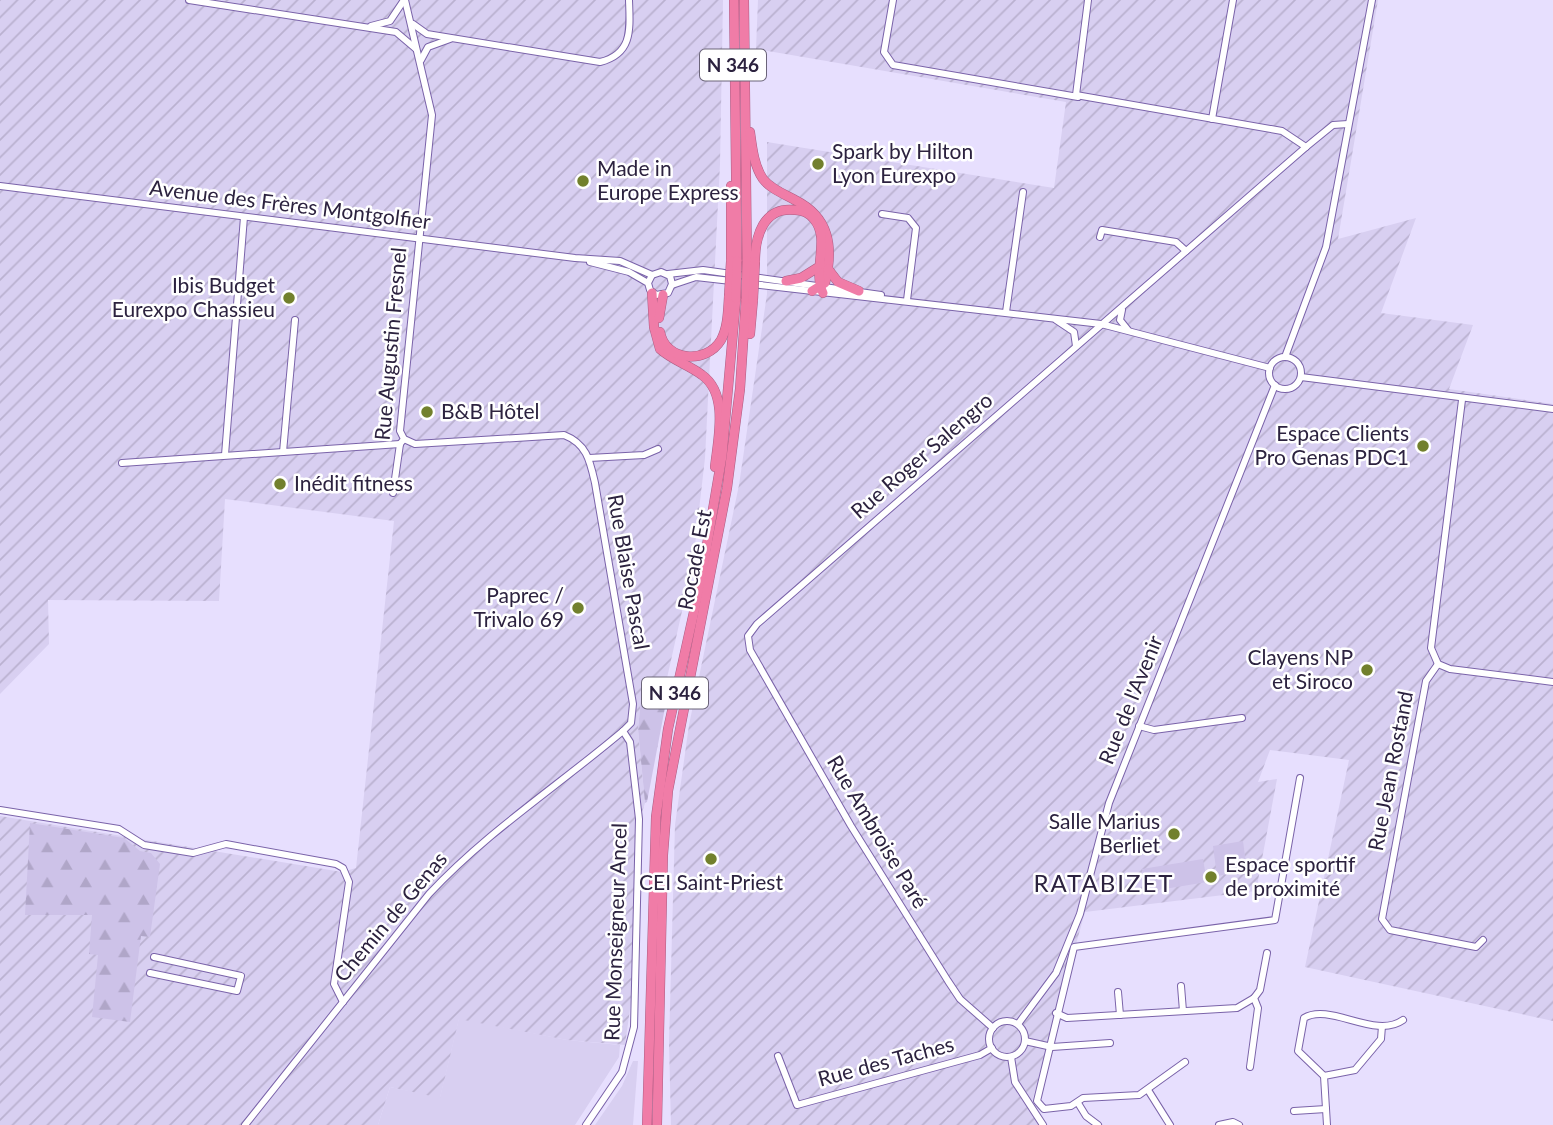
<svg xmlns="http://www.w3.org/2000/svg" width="1553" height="1125" font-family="Lato,sans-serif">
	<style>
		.built { fill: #d8cff1 }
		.industrial { fill: url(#industrial-furrows) }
		.grass { fill: #cdc2e8 }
		.forest { fill: url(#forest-firs) }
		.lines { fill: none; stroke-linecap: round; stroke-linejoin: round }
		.minor-casing { stroke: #7a63a9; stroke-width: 8 }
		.highway-casing { stroke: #ab5c83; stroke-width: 10 }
		.minor { stroke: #fff; stroke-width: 6 }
		.highway { stroke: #f07ca7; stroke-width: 9 }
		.highway-bridge-casing { stroke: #ab5c83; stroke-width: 10; stroke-linecap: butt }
		.highway-bridge { stroke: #f07ca7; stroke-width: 9 }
		.poi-dot { fill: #72802d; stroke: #fff; stroke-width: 2.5 }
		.labels { text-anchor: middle; stroke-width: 5; stroke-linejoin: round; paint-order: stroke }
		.shield { fill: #fff; stroke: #6b6479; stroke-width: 2 }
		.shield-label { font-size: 19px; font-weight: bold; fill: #2c223f }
		.poi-label { font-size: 21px; fill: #2c223f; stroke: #fff; text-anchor: start }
		.street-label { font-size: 21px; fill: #2c223f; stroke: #fff }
		.quarter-label { font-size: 24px; letter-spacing: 2px; fill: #2c223f; stroke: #fff }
	</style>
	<defs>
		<pattern id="industrial-furrows" width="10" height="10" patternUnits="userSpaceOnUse" patternTransform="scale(1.75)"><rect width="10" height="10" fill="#d8cff1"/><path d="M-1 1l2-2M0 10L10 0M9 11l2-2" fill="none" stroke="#bab1d0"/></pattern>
		<pattern id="forest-firs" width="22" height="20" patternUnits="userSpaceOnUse" patternTransform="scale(1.75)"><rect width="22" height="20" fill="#cdc2e8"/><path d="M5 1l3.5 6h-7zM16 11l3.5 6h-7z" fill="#b0a6c8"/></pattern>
	</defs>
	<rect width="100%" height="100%" fill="#e7dffe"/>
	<g class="built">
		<path d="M459 1018 567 1040 620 1045 619 1057 575 1125H378L390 1087 440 1097Z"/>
		<path d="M633 1061H638L633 1125H595L622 1086Z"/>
	</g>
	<g class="industrial">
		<path d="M0 0H723L720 164 705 458 693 562 663 696 641 698 638 729 645 803 636 831 631 1002 625 1045 567 1040 459 1019 440 1098 390 1087 378 1125H0V816L342 872 356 868 394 521 225 499 219 601 48 600 49 644 0 694Z"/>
		<path d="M758 0H1378L1338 239 1416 218 1381 313 1473 325 1449 389 1553 404V1021L1305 967 1349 760 1270 750 1258 782 1277 779 1256 891 1085 912 1030 1109 1039 1125H671L669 1043 675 825 689 725 739 485 767 294V142L1054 188 1066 102 756 49Z"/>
	</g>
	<g class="grass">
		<path d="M1243 841 1247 871 1217 876 1213 846Z"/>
		<path d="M1203 859 1207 882 1146 892 1142 869Z"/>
	</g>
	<g class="forest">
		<path d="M667 697 647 802 645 803 638 729 641 698Z"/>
		<path d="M30 823 124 838 140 851 151 853 160 864 150 937 141 936 130 1022 92 1017 98 955 89 954 92 915H25Z"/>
	</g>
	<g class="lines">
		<defs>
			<g id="minor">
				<path d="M189 0 396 32 416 49"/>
				<path d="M893 0 884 52 893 65 1078 97"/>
				<path d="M1088 0 1076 95 1282 131 1306 147"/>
				<path d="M413 24 427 34 600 62C633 54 630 29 629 0"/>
				<path d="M371 26 390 21 404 0"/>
				<path d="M421 60 428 47 450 39"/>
				<path d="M1212 119 1233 0"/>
				<path d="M0 186 575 258 620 261 652 275"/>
				<path d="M882 214 908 218 916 228 907 300"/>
				<path d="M1100 237 1102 230 1176 242 1186 251"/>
				<path d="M590 262 629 272 648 283 650 290 656 295 668 293 672 284 670 276 661 272 652 275 648 283"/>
				<path d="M668 274 703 270 881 295"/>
				<path d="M752 284 1101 324 1270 368"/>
				<path d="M672 285 696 277 731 281"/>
				<path d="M1122 310 1120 320 1128 330"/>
				<path d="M1006 312 1023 192"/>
				<path d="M1056 320 1074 332 1076 346"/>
				<path d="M1285 357 1326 247 1372 0"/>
				<circle cx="1285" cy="373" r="16"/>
				<path d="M1301 377 1553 409"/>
				<path d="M283 452 295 320"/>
				<path d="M225 455 244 217"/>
				<path d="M589 458 644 455 658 449"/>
				<path d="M122 463 400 444"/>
				<path d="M393 493 400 444 404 439 400 431 432 115 405 0"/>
				<path d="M1438 664 1426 681 1382 919 1390 930 1476 947 1483 940"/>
				<path d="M1438 664 1431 648 1462 400"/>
				<path d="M1438 664 1450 669 1553 682"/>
				<path d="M1139 726 1154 730 1242 718"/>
				<path d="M0 810 119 829 144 845 193 853 226 844 336 864 343 868 349 882 334 984 343 1002"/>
				<path d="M150 973 237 991 241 976 154 957"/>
				<path d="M1181 986 1183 1011"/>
				<path d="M1118 992 1120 1015"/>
				<path d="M1056 1013 1067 1018 1237 1008 1254 998"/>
				<circle cx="1007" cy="1039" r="18"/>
				<path d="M1018 1024 1056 973 1080 914 1109 803 1275 385"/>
				<path d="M993 1028 960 999 948 981 851 826 750 650 748 636 757 624 1306 147 1333 125 1348 124"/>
				<path d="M1025 1041 1052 1047 1110 1043"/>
				<path d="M778 1056 797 1105 980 1055 992 1048"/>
				<path d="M1011 1057 1015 1082 1043 1125"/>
				<path d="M1185 1062 1139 1095 1083 1098 1071 1106 1044 1109 1037 1101 1074 947 1275 920 1300 778"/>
				<path d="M1250 1067 1258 1008 1254 998 1260 990 1267 953"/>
				<path d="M1324 1076 1298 1051 1304 1018C1330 1002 1375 1040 1403 1020"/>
				<path d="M1148 1090 1170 1125"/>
				<path d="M1078 1103 1086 1116 1098 1125"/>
				<path d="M1294 1111 1326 1109"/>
				<path d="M245 1125 429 894C488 831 558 786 623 731L631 723 633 704 595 483C590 461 587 444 564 435L415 444 404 439"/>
				<path d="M586 1125 622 1072 634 1027 639 819 630 742 623 731"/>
				<path d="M1219 1125 1233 1122 1239 1125"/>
				<path d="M1327 1125 1324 1076 1355 1070 1381 1039 1382 1026"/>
			</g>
			<g id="highway">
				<path d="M734 0 737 261"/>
				<path d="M744 0 747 261"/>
				<path d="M750 132C752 147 754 166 763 179 771 189 784 194 795 200 829 217 834 246 825 283L812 291"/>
				<path d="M731 261V186"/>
				<path d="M755 262C755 237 763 206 795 210 802 210 809 213 814 219 831 239 812 269 823 293"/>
				<path d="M828 269 838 282 859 291"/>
				<path d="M786 281 801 278 817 268"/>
				<path d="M652 293 654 327 660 349C672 360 689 365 702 375 729 394 718 439 715 467"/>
				<path d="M659 318 663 295"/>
				<path d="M660 332C665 361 706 365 721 340 728 327 728 311 729 296"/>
				<path d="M750 334 753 300"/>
				<path d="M647 1125 656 817 668 729 701 580 722 456 736 298"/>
				<path d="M657 1125 663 855 668 791 727 488 740 389 746 299"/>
			</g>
		</defs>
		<use href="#minor" class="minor-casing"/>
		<use href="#highway" class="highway-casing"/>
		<use href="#minor" class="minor"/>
		<use href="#highway" class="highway"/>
		<defs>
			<g id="highway-bridge">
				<path d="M729 296 731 261"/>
				<path d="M736 298 737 261"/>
				<path d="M746 299 747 261"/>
				<path d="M753 300 755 262"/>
			</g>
		</defs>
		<use href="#highway-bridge" class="highway-bridge-casing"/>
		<use href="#highway-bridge" class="highway-bridge"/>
	</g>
	<g class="poi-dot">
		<circle cx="818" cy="164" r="7"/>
		<circle cx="583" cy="181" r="7"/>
		<circle cx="289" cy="298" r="7"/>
		<circle cx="427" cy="412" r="7"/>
		<circle cx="1423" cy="446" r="7"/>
		<circle cx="280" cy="484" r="7"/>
		<circle cx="578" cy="608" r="7"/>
		<circle cx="1367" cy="670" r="7"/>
		<circle cx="1174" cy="834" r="7"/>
		<circle cx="711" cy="859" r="7"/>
		<circle cx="1211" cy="877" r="7"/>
	</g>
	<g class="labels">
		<g class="shield">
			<rect x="700" y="49.5" width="66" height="31" rx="5"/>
			<rect x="642" y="677.5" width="66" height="31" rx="5"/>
		</g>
		<g class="shield-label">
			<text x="733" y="72">N 346</text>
			<text x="675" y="700">N 346</text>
		</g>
		<g class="poi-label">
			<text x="832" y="159">Spark by Hilton<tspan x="832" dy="24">Lyon Eurexpo</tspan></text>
			<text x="597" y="176">Made in<tspan x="597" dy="24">Europe Express</tspan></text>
			<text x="275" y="293" text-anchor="end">Ibis Budget<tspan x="275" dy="24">Eurexpo Chassieu</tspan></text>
			<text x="441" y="419">B&amp;B Hôtel</text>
			<text x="1409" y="441" text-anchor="end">Espace Clients<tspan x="1409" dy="24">Pro Genas PDC1</tspan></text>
			<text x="294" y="491">Inédit fitness</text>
			<text x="564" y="603" text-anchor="end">Paprec /<tspan x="564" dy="24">Trivalo 69</tspan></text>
			<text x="1353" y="665" text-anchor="end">Clayens NP<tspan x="1353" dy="24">et Siroco</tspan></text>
			<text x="1160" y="829" text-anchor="end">Salle Marius<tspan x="1160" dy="24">Berliet</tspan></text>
			<text x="1225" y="872">Espace sportif<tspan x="1225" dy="24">de proximité</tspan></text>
			<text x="711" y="890" text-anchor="middle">CEI Saint-Priest</text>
		</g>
		<g class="street-label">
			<text transform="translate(290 205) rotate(7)" y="7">Avenue des Frères Montgolfier</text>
			<text transform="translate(391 344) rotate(-85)" y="7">Rue Augustin Fresnel</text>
			<text transform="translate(922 456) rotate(-41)" y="7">Rue Roger Salengro</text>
			<text transform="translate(695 560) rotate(-79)" y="7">Rocade Est</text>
			<text transform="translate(628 572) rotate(80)" y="7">Rue Blaise Pascal</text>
			<text transform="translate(1131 700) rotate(-68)" y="7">Rue de l'Avenir</text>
			<text transform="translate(1391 771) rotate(-79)" y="7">Rue Jean Rostand</text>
			<text transform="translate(877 832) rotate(59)" y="7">Rue Ambroise Paré</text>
			<text transform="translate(391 917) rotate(-50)" y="7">Chemin de Genas</text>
			<text transform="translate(616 932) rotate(-88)" y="7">Rue Monseigneur Ancel</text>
			<text transform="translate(886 1062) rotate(-15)" y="7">Rue des Taches</text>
		</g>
		<g class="quarter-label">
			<text x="1104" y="892">RATABIZET</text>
		</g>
	</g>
</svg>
